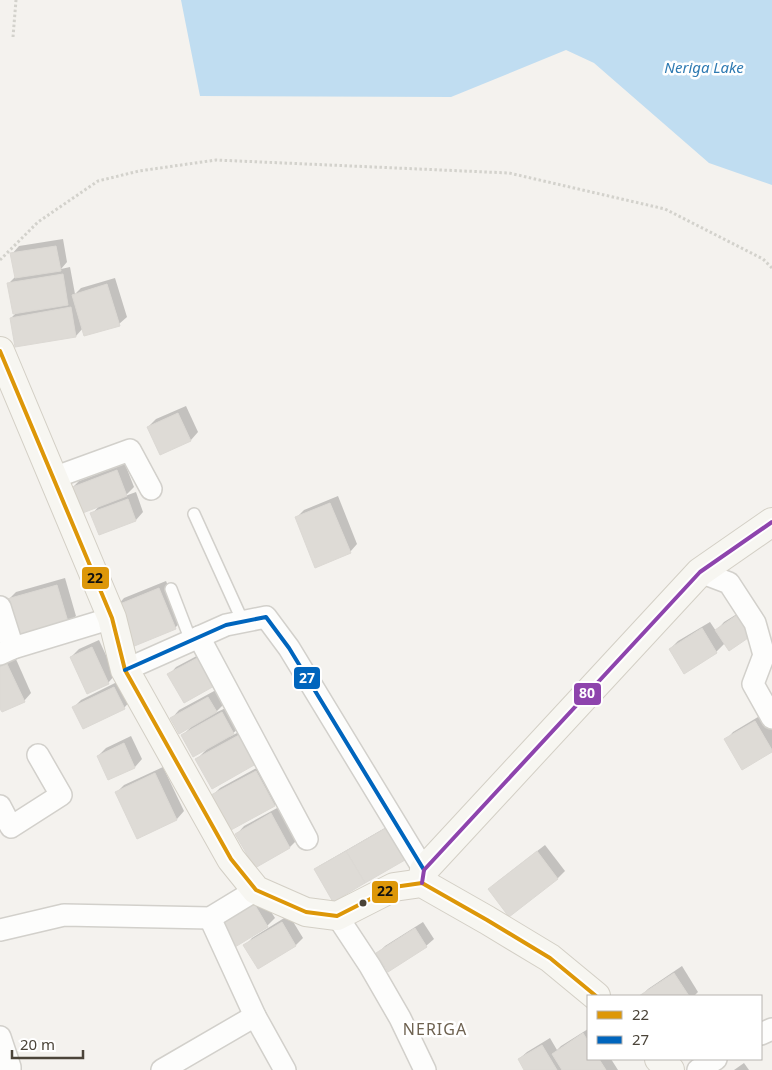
<svg xmlns="http://www.w3.org/2000/svg" width="772" height="1070" font-family="'Noto Sans',sans-serif">
	<style>
		.water { fill: #c0ddf1 }
		.shadow { fill: #0003 }
		.building { fill: #dedbd6; stroke: #dcd9d4 }
		.lines { fill: none; stroke-linecap: round; stroke-linejoin: round }
		.lane-casing { stroke: #d2d0cb; stroke-width: 14 }
		.street-casing { stroke: #d2d0cb; stroke-width: 24 }
		.secondary-casing { stroke: #d3cfc5; stroke-width: 30 }
		.path { stroke: #d3d2cc; stroke-width: 3; stroke-dasharray: 2.5 2.5; stroke-linecap: butt }
		.lane { stroke: #fdfdfc; stroke-width: 11 }
		.street { stroke: #fdfdfc; stroke-width: 21 }
		.secondary { stroke: #f7f6f1; stroke-width: 28 }
		.bus-1-casing { stroke: #fff; stroke-width: 8 }
		.bus-2-casing { stroke: #fff; stroke-width: 8 }
		.bus-3-casing { stroke: #fff; stroke-width: 8 }
		.bus-1 { stroke: #dd9709; stroke-width: 4 }
		.bus-2 { stroke: #0065bd; stroke-width: 4 }
		.bus-3 { stroke: #8e44ad; stroke-width: 4 }
		.bus-dot { fill: #4b4439; stroke: #fff; stroke-width: 2 }
		.labels { text-anchor: middle; stroke-width: 5; stroke-linejoin: round; paint-order: stroke }
		.water-label { font-size: 15px; font-style: italic; fill: #2e7ab2; stroke: #fff }
		.quarter-label { font-size: 16px; letter-spacing: 1px; fill: #6e6250; stroke: #fff }
		.line-badge { stroke: #fff; stroke-width: 2 }
		.badge-label { font-size: 14px; text-anchor: middle; font-weight: bold; fill: #fff }
		.pale-badge-label { font-size: 14px; text-anchor: middle; font-weight: bold; fill: #111 }
	</style>
	<rect width="100%" height="100%" fill="#f4f2ee"/>
	<path class="water" d="M181 0H772V185L709 163 594 63 566 50 451 97 200 96Z"/>
	<g class="shadow">
		<path d="M63 239 67 262 61 269 70 267 75 294 81 288 115 278 127 317 119 324 83 328 76 336 16 346 11 318 17 312 9 283 16 276 12 254 19 246Z"/>
		<path d="M186 406 198 432 191 440 160 454 148 427 156 419Z"/>
		<path d="M125 464 134 487 125 496 136 492 143 512 136 520 100 533 92 514 101 504 72 488 79 481Z"/>
		<path d="M338 496 357 544 350 552 296 518 304 510Z"/>
		<path d="M65 578 76 616 68 623 8 600 16 592Z"/>
		<path d="M166 581 182 620 175 628 117 606 124 598Z"/>
		<path d="M745 609 758 628 725 643 716 652 684 672 670 649 678 641 710 622 716 631 724 622Z"/>
		<path d="M99 640 115 675 108 683 71 657 79 649Z"/>
		<path d="M208 650 184 701 169 675 176 667Z"/>
		<path d="M15 657 31 693 24 701 0 706V664Z"/>
		<path d="M121 680 131 700 124 708 74 707 81 700Z"/>
		<path d="M216 690 224 704 215 713 230 706 241 726 229 737 247 728 262 756 197 759 208 748 183 735 192 726 172 718 179 710Z"/>
		<path d="M763 714 772 730V751L726 740 733 732Z"/>
		<path d="M131 736 142 759 135 767 109 779 98 756 106 748Z"/>
		<path d="M264 764 282 797 275 805 231 829 213 795 220 788Z"/>
		<path d="M163 767 184 811 177 819 138 837 117 792 124 785Z"/>
		<path d="M279 807 297 840 290 847 255 867 237 834 244 826Z"/>
		<path d="M390 825 407 855 404 859 315 870 319 866Z"/>
		<path d="M545 845 565 871 558 878 509 915 490 889 497 882Z"/>
		<path d="M259 893 275 918 267 926 235 945Z"/>
		<path d="M289 915 303 938 296 945 258 968 245 946 252 938Z"/>
		<path d="M423 922 434 939 426 946 378 953 385 946Z"/>
		<path d="M682 966 698 992 694 996H641L648 989Z"/>
		<path d="M588 1029V1059H611L618 1070H526L519 1059 527 1052 550 1038 557 1050 561 1046Z"/>
		<path d="M744 1063 749 1070H734Z"/>
	</g>
	<g class="building">
		<path d="M56 246 61 271 15 278 10 253Z"/>
		<path d="M63 274 68 305 13 314 7 283Z"/>
		<path d="M107 284 120 326 84 336 72 295Z"/>
		<path d="M71 307 76 337 15 347 10 318Z"/>
		<path d="M178 413 191 441 160 455 147 427Z"/>
		<path d="M117 470 127 496 80 514 70 488Z"/>
		<path d="M128 499 136 521 99 535 90 513Z"/>
		<path d="M330 503 351 553 315 568 295 517Z"/>
		<path d="M57 585 69 625 18 639 7 599Z"/>
		<path d="M159 588 176 629 132 647 115 606Z"/>
		<path d="M737 615 751 636 729 651 715 630Z"/>
		<path d="M702 628 717 653 684 674 669 649Z"/>
		<path d="M92 647 109 684 87 694 70 657Z"/>
		<path d="M201 656 216 685 184 703 167 674Z"/>
		<path d="M7 664 25 702 2 712 0 709V667Z"/>
		<path d="M114 687 125 709 83 729 72 707Z"/>
		<path d="M208 697 217 712 179 734 170 718Z"/>
		<path d="M222 712 234 734 193 757 181 735Z"/>
		<path d="M755 721 772 750V752L742 770 724 739Z"/>
		<path d="M239 735 256 764 212 789 195 759Z"/>
		<path d="M124 743 135 768 108 780 97 756Z"/>
		<path d="M256 771 275 806 231 830 211 795Z"/>
		<path d="M155 773 177 820 137 839 115 792Z"/>
		<path d="M271 813 290 848 255 868 235 834Z"/>
		<path d="M386 828 405 860 365 883 346 851Z"/>
		<path d="M346 851 365 883 333 902 314 869Z"/>
		<path d="M537 851 558 879 509 917 488 889Z"/>
		<path d="M252 900 268 927 235 947 219 920Z"/>
		<path d="M282 922 296 946 258 969 243 945Z"/>
		<path d="M415 928 427 947 388 972 376 953Z"/>
		<path d="M674 973 689 996H639Z"/>
		<path d="M583 1033 588 1041V1059H599L606 1070H562L552 1054Z"/>
		<path d="M542 1045 557 1070H524L518 1059Z"/>
	</g>
	<g class="lines">
		<defs>
			<g id="lane">
				<path d="M194 514 243 622"/>
				<path d="M171 589 191 641"/>
			</g>
			<g id="street">
				<path d="M53 478 130 450 151 489"/>
				<path d="M700 572 729 583 755 623 764 655 753 684 772 718"/>
				<path d="M0 607 13 648"/>
				<path d="M199 637 307 839"/>
				<path d="M0 654 13 648 112 618"/>
				<path d="M125 670 226 625 266 617 289 648 424 870"/>
				<path d="M0 806 11 827 61 795 38 755"/>
				<path d="M337 916 370 966 400 1018 425 1070"/>
				<path d="M210 918 255 1016 285 1070"/>
				<path d="M0 930 64 915 210 918 256 890"/>
				<path d="M761 1034 772 1029"/>
				<path d="M0 1037 10 1067V1070"/>
				<path d="M162 1070 255 1016"/>
				<path d="M698 1070 716 1059"/>
			</g>
			<g id="secondary">
				<path d="M0 351 112 618 125 670 231 859 256 890 306 912 337 916 394 887 422 883 487 920 550 958 596 996"/>
				<path d="M422 883 424 870 700 572 772 522"/>
				<path d="M659 1059 670 1070"/>
			</g>
		</defs>
		<use href="#lane" class="lane-casing"/>
		<use href="#street" class="street-casing"/>
		<use href="#secondary" class="secondary-casing"/>
		<g class="path">
			<path d="M13 37 16 0"/>
			<path d="M0 260 38 222 98 181 139 171 216 160 509 173 665 209 763 259 772 268"/>
		</g>
		<use href="#lane" class="lane"/>
		<use href="#street" class="street"/>
		<use href="#secondary" class="secondary"/>
		<defs>
			<path id="bus-1" d="M0 351 112 618 125 670 231 859 256 890 306 912 337 916 394 887 422 883 487 920 550 958 596 996"/>
			<path id="bus-2" d="M125 670 226 625 266 617 289 648 424 870"/>
			<path id="bus-3" d="M422 883 424 870 700 572 772 522"/>
		</defs>
		<use href="#bus-1" class="bus-1-casing"/>
		<use href="#bus-2" class="bus-2-casing"/>
		<use href="#bus-3" class="bus-3-casing"/>
		<use href="#bus-1" class="bus-1"/>
		<use href="#bus-2" class="bus-2"/>
		<use href="#bus-3" class="bus-3"/>
	</g>
	<circle class="bus-dot" cx="363" cy="903" r="4.5"/>
	<g class="labels">
		<g class="water-label">
			<text x="704" y="73">Neriga Lake</text>
		</g>
		<g class="quarter-label">
			<text x="435" y="1035">NERIGA</text>
		</g>
	</g>
	<g class="line-badge">
		<rect x="81" y="566" width="29" height="24" rx="5" fill="#dd9709"/>
		<rect x="293" y="666" width="28" height="24" rx="5" fill="#0065bd"/>
		<rect x="573" y="682" width="29" height="24" rx="5" fill="#8e44ad"/>
		<rect x="371" y="880" width="28" height="24" rx="5" fill="#dd9709"/>
	</g>
	<g class="badge-label">
		<text x="307" y="683">27</text>
		<text x="587" y="698">80</text>
	</g>
	<g class="pale-badge-label">
		<text x="95" y="583">22</text>
		<text x="385" y="896">22</text>
	</g>
	<rect x="587" y="995" width="175" height="65" fill="#ffffff" stroke="#b7b4b0"/>
	<rect x="597" y="1011" width="25" height="8" fill="#dd9709" stroke="#b7b4b0"/>
	<text x="632" y="1020" font-size="15" fill="#4b4439">22</text>
	<rect x="597" y="1036" width="25" height="8" fill="#0065bd" stroke="#b7b4b0"/>
	<text x="632" y="1045" font-size="15" fill="#4b4439">27</text>
	<path d="M12 1050v8h71v-8" fill="none" stroke="#4b4439" stroke-width="2.5"/>
	<text x="20" y="1050" font-size="15" fill="#4b4439" stroke="#ffffff" stroke-width="4" paint-order="stroke">20 m</text>
</svg>
